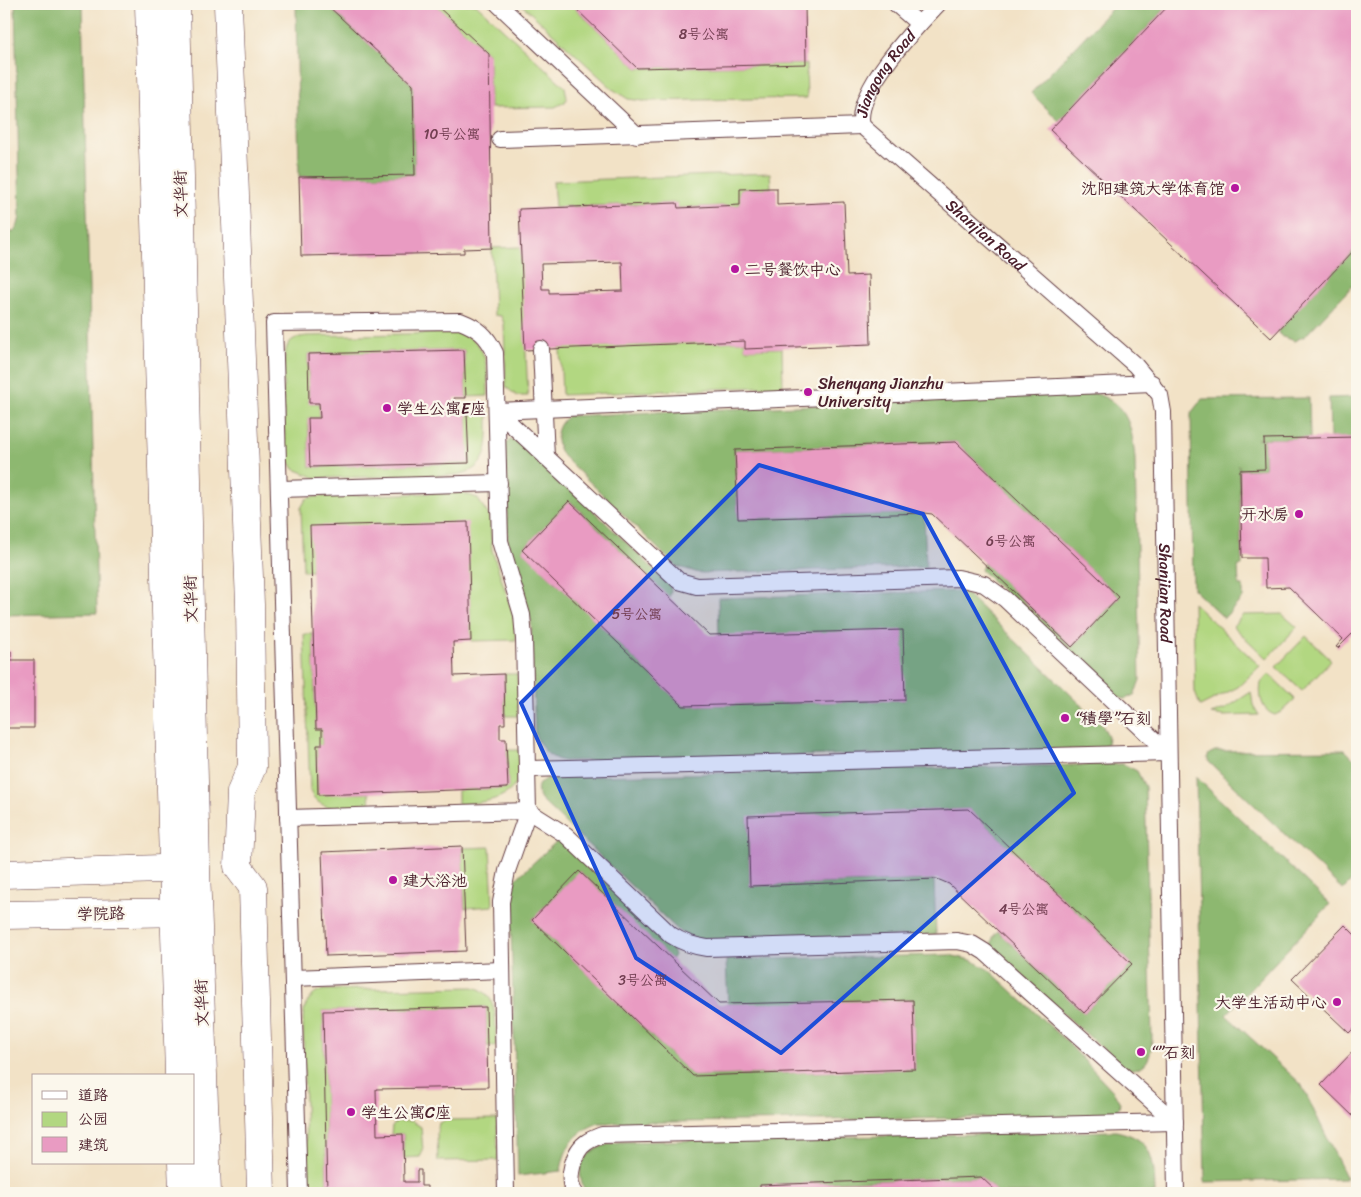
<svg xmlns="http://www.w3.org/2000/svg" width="1361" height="1197" font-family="Sriracha,'LXGW WenKai TC',sans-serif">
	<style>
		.green { fill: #b2d781; stroke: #7e7b56 }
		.forest { fill: #8db86f; stroke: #6c6c4d }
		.building { fill: #e99bc2; fill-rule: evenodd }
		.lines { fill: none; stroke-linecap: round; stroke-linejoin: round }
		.service-casing { stroke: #633c42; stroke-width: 18 }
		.minor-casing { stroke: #633c42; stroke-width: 29 }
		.tertiary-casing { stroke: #633c42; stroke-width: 29 }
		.service { stroke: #fff; stroke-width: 16 }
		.minor { stroke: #fff; stroke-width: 28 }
		.tertiary { stroke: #fff; stroke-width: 28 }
		.marked { fill: #1d4ed8; fill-opacity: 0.2; stroke: #1d4ed8; stroke-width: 4; stroke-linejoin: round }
		.poi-dot { fill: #b5179e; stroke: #fbf7ec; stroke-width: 2 }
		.labels { text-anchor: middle; stroke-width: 4.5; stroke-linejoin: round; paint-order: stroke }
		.number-label { font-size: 14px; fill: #723e51 }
		.street-label { font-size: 16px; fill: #4a1f2b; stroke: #fbf7ec }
		.poi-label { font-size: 16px; fill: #4a1f2b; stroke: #fbf7ec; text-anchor: start }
	</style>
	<rect width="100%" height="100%" fill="#fbf7ec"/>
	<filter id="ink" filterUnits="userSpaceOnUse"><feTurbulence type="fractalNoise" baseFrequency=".02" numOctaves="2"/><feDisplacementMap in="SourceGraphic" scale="10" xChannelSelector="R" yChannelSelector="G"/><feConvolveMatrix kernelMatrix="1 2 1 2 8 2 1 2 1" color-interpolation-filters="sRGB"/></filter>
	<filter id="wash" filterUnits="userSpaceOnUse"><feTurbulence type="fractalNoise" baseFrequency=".0096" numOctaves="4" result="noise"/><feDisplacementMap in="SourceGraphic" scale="20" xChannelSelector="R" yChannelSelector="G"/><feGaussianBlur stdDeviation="1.12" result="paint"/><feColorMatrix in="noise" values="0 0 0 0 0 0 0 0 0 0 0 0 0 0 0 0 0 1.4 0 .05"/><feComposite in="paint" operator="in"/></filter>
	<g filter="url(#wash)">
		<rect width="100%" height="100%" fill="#f2e2c6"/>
		<g class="green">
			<path d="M435 4H476L565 87 567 98 565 102 555 107 490 108 489 54Z"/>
			<path d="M521 4H571L637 68 806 64 807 98 643 101 628 99 614 90Z"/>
			<path d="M770 173 771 188 740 189V205L678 208 677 203 555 207 553 181Z"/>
			<path d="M521 247 528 396H517L506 387 504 323 501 316 494 315 492 248Z"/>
			<path d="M456 333C488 338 488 370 488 396L466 397 464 350 308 354 309 403H319L320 418H308L310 467 468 463 467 415H488C488 444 491 470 455 475L316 478 294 469 286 456C285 436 279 355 289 343 294 337 301 337 307 336Z"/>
			<path d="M745 341V349L782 348 783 386 562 395 560 348Z"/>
			<path d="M461 492 477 498 490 517 492 550 513 614 516 640 471 641 467 522 312 571H303L301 508 306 499 312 497Z"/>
			<path d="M1193 603 1260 666 1238 687 1200 706 1195 692Z"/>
			<path d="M1282 614 1297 627 1267 659 1233 626 1243 615Z"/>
			<path d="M304 634H313L316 729H322V745L317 746 318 794 369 793 370 807C349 807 320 815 310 791Z"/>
			<path d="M1306 636 1331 660 1302 691 1276 667Z"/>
			<path d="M504 674H517L518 716H505Z"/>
			<path d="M1269 674 1295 699 1281 712 1275 715C1261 711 1259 695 1261 683Z"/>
			<path d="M1251 692 1253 705 1259 715 1223 716 1211 714 1225 709Z"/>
			<path d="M507 750H519C520 757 521 766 520 773 514 801 481 803 458 804V790L508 788Z"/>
			<path d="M490 847 493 906 465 908 462 848Z"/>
			<path d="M473 987C500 993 495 1024 496 1046H487L486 1007 323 1011 327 1193H307L303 1022C303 1007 308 995 323 990Z"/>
			<path d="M497 1119 498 1160 438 1161 437 1132 439 1123 445 1120Z"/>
			<path d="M397 1121H412L421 1127 423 1151 420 1157 404 1158 403 1134 391 1135 392 1126Z"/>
		</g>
		<g class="forest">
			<path d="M15 4H82L97 613 4 615V232H13L18 225 20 217Z"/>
			<path d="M296 4H326L413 85 415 175 299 177Z"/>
			<path d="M1116 4H1170L1059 121 1031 93Z"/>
			<path d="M1357 247V281L1305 336 1294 341 1283 337 1277 331Z"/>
			<path d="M1094 393C1128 404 1132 426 1135 459L1140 681 1134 695 1125 699 1110 695 981 570 984 563 1072 647 1119 597 956 442 735 450 738 519 924 513 926 567 699 573 676 566 563 456C554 442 554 427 568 416Z"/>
			<path d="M1357 397V437L1330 438 1329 398Z"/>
			<path d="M1309 398 1310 438 1257 439 1264 440 1265 469 1240 470 1239 465 1242 566H1238L1239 586H1243V598L1224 618 1193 589 1191 413 1202 399Z"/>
			<path d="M510 440 521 441 670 585 671 591 669 598 570 501 522 550 683 706 905 700 719 636 718 598 958 591 969 596 1103 726 1108 736 1107 744 1100 749 563 761C547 757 541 748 535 734L531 620 508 552 505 445Z"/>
			<path d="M1345 750 1357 762V875L1343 890 1209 762 1207 758 1209 754 1215 751Z"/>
			<path d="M1123 764 1137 771 1145 787 1152 1037C1151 1057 1148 1071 1126 1069L995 953C990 944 991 938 998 931L1084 1013 1132 964 969 809 748 817 750 886 934 880 936 935 709 941 698 940 680 932 541 800C533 786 539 780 553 777Z"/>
			<path d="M1196 777 1330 904 1226 1015 1301 1084 1347 1179 1205 1182Z"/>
			<path d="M557 841 566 844 670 944 674 955 671 960 579 871 532 920 693 1076 915 1069 913 1000 728 1006 726 960 949 955 971 960 989 970 1066 1041 1114 1092 1120 1103 1119 1108 1113 1114 1106 1116 599 1123C576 1131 564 1147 561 1171L518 1176 510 892 517 878Z"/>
			<path d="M1116 1131C1154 1139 1154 1160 1155 1193H998L981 1177 760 1185V1193H586C570 1162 590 1147 619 1142Z"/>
		</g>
		<g id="blocks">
			<g class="building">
				<path d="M326 4H435L489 54 492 248 464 249V253L301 256 299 177 415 175 413 85Z"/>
				<path d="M571 4H805L806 64 637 68Z"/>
				<path d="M1170 4H1357V247L1271 338 1050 130Z"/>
				<path d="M771 188H777V205L844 202 847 276 869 275 871 344 745 349V341L525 350 519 209 677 203 678 208 740 205V189ZM622 262 623 291 549 293V289H542L541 264Z"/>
				<path d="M464 350 466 398H454L455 414 467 413 469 463 310 467 308 418H320L319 403H309L308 354Z"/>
				<path d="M1357 437V629L1338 648 1336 647 1343 639 1289 587 1266 588 1265 558H1242L1240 470 1265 469 1264 439Z"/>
				<path d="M956 442 1119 597 1072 647 932 514 924 513 738 519 735 450Z"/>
				<path d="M569 501 709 635 903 630 905 700 683 706 522 550Z"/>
				<path d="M468 522 471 641 453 642 454 676 504 674 505 724H500V739H506L508 788 318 795 317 745H322V729H316L310 526Z"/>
				<path d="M4 651H11V660H34V728H4Z"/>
				<path d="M969 809 1132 964 1084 1013 949 884 942 881 937 879 750 886 748 816Z"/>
				<path d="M462 846 466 951 326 956 322 852Z"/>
				<path d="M579 871 719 1004 913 1000 915 1069 693 1076 532 920Z"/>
				<path d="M1345 925 1357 937V1025L1349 1033 1292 979Z"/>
				<path d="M486 1007 488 1087 376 1089 377 1135 403 1134 404 1182H417V1170H421V1186H427V1193H327L323 1011Z"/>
				<path d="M1357 1047V1120L1321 1085Z"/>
				<path d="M981 1177 998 1193H760V1185Z"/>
			</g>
		</g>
	</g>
	<g filter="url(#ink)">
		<use href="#blocks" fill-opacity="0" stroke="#633c42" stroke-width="1"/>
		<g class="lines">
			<defs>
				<g id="service">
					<path d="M498 4 637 135"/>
					<path d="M896 4 919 24"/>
					<path id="s1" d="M862 126 1135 365 1160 395 1163 412 1176 1193"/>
					<path id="s2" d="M862 126C853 93 915 28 938 4"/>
					<path d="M500 139 862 126"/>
					<path d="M541 349 546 457"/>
					<path d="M497 411 679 581 697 586 958 578 984 584 1005 599 1168 753"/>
					<path d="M497 411 1152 383"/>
					<path d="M279 489 499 483"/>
					<path d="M528 769 1168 753"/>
					<path d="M288 818 528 811 566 835 671 935C683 943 693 946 707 948L957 941 972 944 985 952 1175 1122"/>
					<path d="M293 978 502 970"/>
					<path d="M299 1193 274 323 460 321C478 328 487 335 495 353L500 541 522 615 524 639 528 811 507 871 501 902 506 1193"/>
					<path d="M575 1193C565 1180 574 1150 587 1142 591 1139 597 1137 602 1135L1175 1122"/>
				</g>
				<path id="minor" d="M228 4 250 605 252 767 241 792 238 867 253 887 261 1193"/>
				<g id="tertiary">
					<path d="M149 4 179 1076"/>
					<path d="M176 4 196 868 207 1193"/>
					<path d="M4 874 192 868"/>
					<path d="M4 915 192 912"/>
					<path d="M182 1163 183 1193"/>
				</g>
			</defs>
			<use href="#service" class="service-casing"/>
			<use href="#minor" class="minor-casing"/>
			<use href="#tertiary" class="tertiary-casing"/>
			<use href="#service" class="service"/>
			<use href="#minor" class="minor"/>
			<use href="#tertiary" class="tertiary"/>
		</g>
	</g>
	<path class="marked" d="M759 465 923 514 1074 793 781 1053 636 958 521 703Z"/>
	<g class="poi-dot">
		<circle cx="1235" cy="188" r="5"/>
		<circle cx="735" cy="269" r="5"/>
		<circle cx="808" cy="392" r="5"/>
		<circle cx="387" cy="408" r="5"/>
		<circle cx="1299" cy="514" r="5"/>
		<circle cx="1065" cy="718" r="5"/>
		<circle cx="393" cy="880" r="5"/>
		<circle cx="1337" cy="1002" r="5"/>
		<circle cx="1141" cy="1052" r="5"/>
		<circle cx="351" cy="1112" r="5"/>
	</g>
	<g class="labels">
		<g class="number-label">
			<text x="704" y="39">8号公寓</text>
			<text x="452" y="139">10号公寓</text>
			<text x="1011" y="546">6号公寓</text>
			<text x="637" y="619">5号公寓</text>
			<text x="1024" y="914">4号公寓</text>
			<text x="643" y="985">3号公寓</text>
		</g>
		<g class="street-label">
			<text dy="6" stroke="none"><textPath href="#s2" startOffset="59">Jiangong Road</textPath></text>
			<text transform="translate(180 194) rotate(-91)" y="6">文华街</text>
			<text dy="6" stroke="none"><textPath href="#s1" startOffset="165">Shanjian Road</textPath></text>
			<text dy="6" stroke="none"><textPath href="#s1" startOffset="600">Shanjian Road</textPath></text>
			<text transform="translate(190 599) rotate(-91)" y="6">文华街</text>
			<text transform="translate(101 913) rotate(-1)" y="6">学院路</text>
			<text transform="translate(201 1003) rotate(-92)" y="6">文华街</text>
		</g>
		<g class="poi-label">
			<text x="1225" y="194" text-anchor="end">沈阳建筑大学体育馆</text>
			<text x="745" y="275">二号餐饮中心</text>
			<text x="818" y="389">Shenyang Jianzhu<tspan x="818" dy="18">University</tspan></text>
			<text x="397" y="414">学生公寓E座</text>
			<text x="1289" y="520" text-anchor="end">开水房</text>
			<text x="1075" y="724">“積學”石刻</text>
			<text x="403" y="886">建大浴池</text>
			<text x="1327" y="1008" text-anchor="end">大学生活动中心</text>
			<text x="1151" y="1058">“”石刻</text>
			<text x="361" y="1118">学生公寓C座</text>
		</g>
	</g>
	<rect width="1361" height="1197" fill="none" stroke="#fbf7ec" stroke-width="20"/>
	<rect x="32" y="1074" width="162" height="90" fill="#fbf7ec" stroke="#b4a19f"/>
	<rect x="42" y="1091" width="25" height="8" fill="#ffffff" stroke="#b4a19f"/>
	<text x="78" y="1100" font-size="15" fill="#4a1f2b">道路</text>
	<rect x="42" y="1112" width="25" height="15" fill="#b2d781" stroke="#b4a19f"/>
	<text x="78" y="1124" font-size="15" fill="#4a1f2b">公园</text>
	<rect x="42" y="1137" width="25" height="15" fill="#e99bc2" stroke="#b4a19f"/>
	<text x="78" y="1150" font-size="15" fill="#4a1f2b">建筑</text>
</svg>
